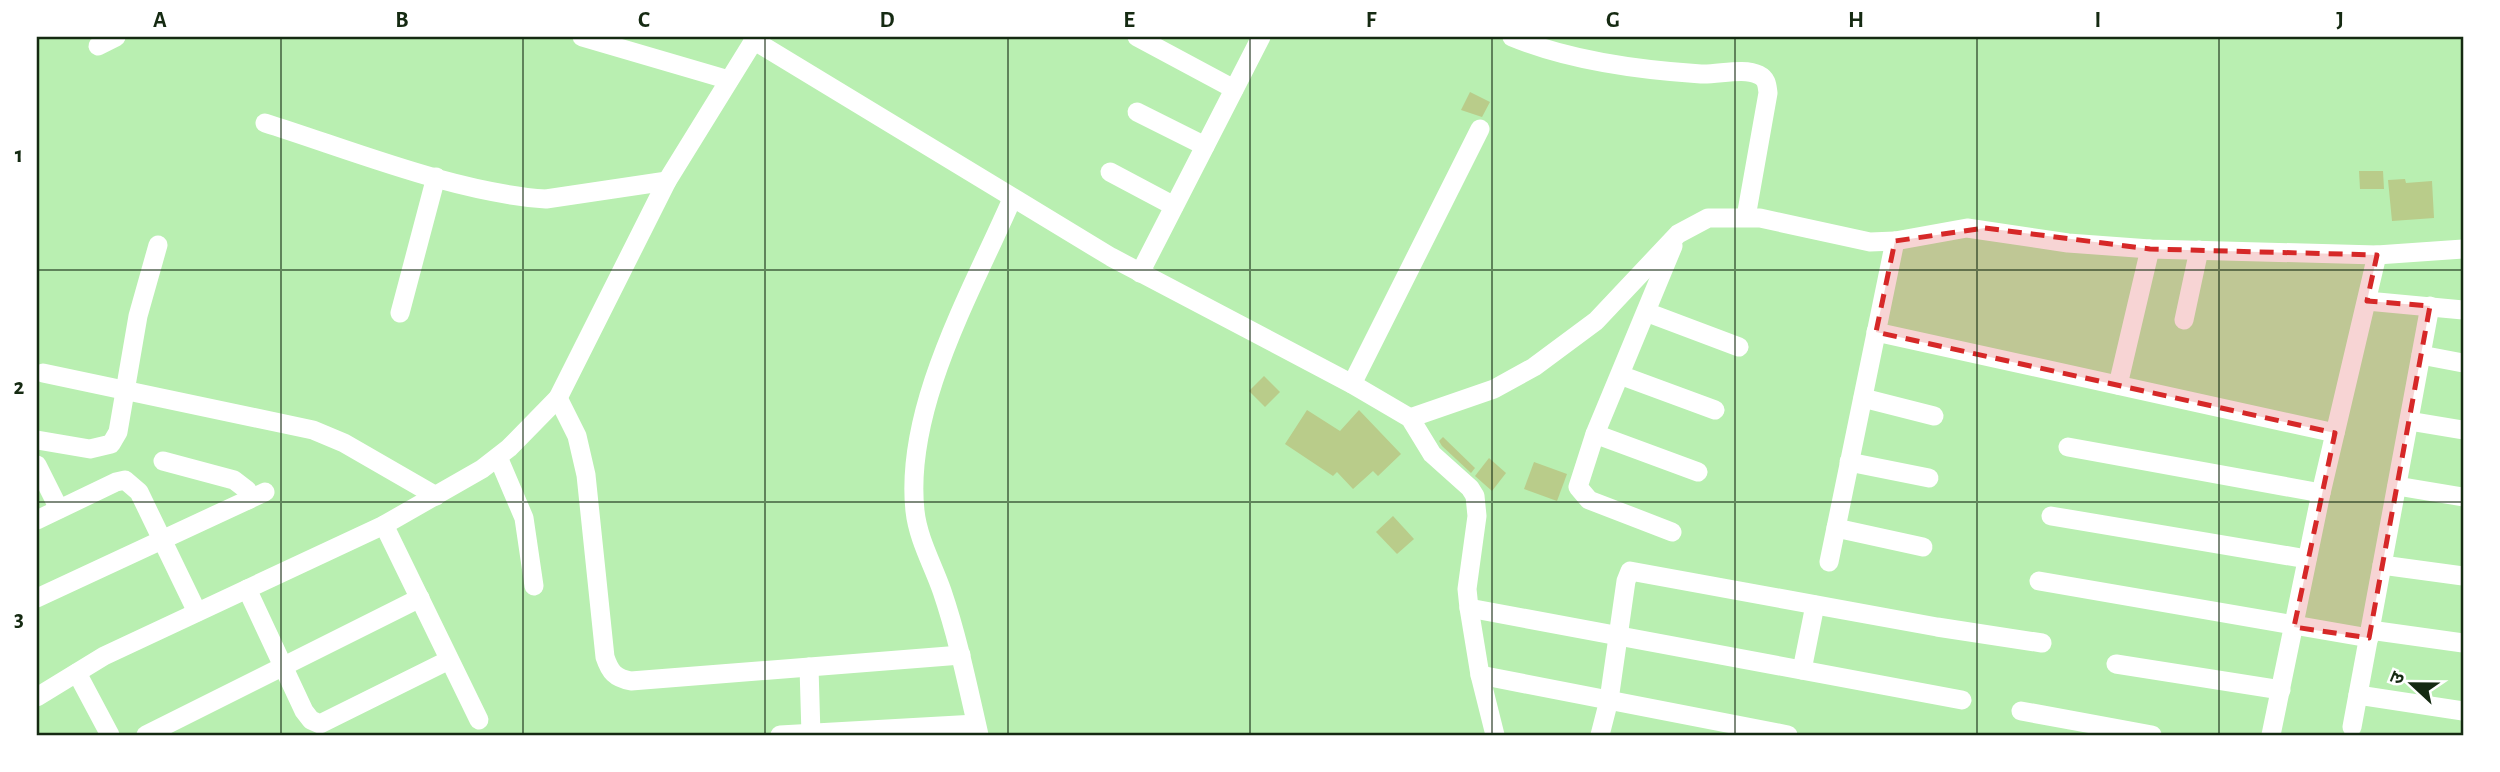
<svg xmlns="http://www.w3.org/2000/svg" width="2500" height="772" font-family="'Alegreya Sans','Noto Sans Devanagari',sans-serif">
	<style>
		.building { fill: #b9cc8a }
		.lines { fill: none; stroke-linecap: round; stroke-linejoin: round }
		.minor { stroke: #fff; stroke-width: 19 }
		.marked { fill: #d62828; fill-opacity: 0.2; stroke: #d62828; stroke-width: 5; stroke-dasharray: 14 9; stroke-linejoin: round }
		.grid { fill: none; stroke: #152a12; stroke-width: 2; stroke-opacity: 0.55 }
		.neatline { fill: none; stroke: #152a12; stroke-width: 2.5 }
		.grid-label { font-size: 23px; text-anchor: middle; font-weight: bold; fill: #152a12 }
	</style>
	<rect width="100%" height="100%" fill="#b9efb1"/>
	<g class="building">
		<path d="M1470 92 1490 102 1482 117 1461 110Z"/>
		<path d="M2359 171H2383L2384 189H2360Z"/>
		<path d="M2405 179 2406 183 2432 181 2434 218 2392 221 2388 180Z"/>
		<path d="M1264 376 1280 392 1265 407 1249 391Z"/>
		<path d="M1307 410 1340 431 1359 410 1401 454 1378 476 1373 471 1353 489 1337 472 1333 476 1285 444Z"/>
		<path d="M1443 437 1475 468 1471 473 1442 446 1439 441Z"/>
		<path d="M1489 458 1506 473 1492 491 1475 476Z"/>
		<path d="M1534 462 1567 474 1557 501 1524 489Z"/>
		<path d="M1393 516 1414 539 1397 554 1376 532Z"/>
	</g>
	<g class="lines">
		<g class="minor">
			<path d="M582 37 729 80"/>
			<path d="M1137 37 1234 89"/>
			<path d="M1512 37C1570 61 1638 70 1701 74 1718 75 1744 67 1759 75 1767 79 1767 85 1768 93L1746 217"/>
			<path d="M753 40 1111 257 1352 384 1410 418 1432 454 1470 488 1475 496 1477 516 1467 589 1469 608 1480 675 1495 735"/>
			<path d="M98 46 116 37"/>
			<path d="M1137 112 1205 146"/>
			<path d="M265 123C351 150 456 193 546 199L667 181"/>
			<path d="M1110 172 1174 206"/>
			<path d="M1140 273 1261 37"/>
			<path d="M2367 301 2463 310"/>
			<path d="M1646 312 1739 347"/>
			<path d="M400 313 436 177"/>
			<path d="M2184 320 2199 250"/>
			<path d="M1876 332 2335 433"/>
			<path d="M2421 355 2463 363"/>
			<path d="M43 373 313 430 344 443 436 496"/>
			<path d="M1620 375 1715 410"/>
			<path d="M1352 384 1480 129"/>
			<path d="M2118 385 2150 249"/>
			<path d="M558 398 577 436 586 475 605 657C610 672 615 678 631 681L961 655"/>
			<path d="M1863 398 1934 416"/>
			<path d="M1410 418 1494 389 1534 367 1596 321 1678 234 1708 218H1760L1870 242 1895 241 1967 228 2068 243 2150 249 2377 255 2463 249"/>
			<path d="M2409 421 2463 430"/>
			<path d="M1595 434 1698 472"/>
			<path d="M37 440 90 449 111 444 118 432 138 316 158 245"/>
			<path d="M2068 447 2321 493"/>
			<path d="M498 457 524 518 534 586"/>
			<path d="M163 461 234 480 247 490 248 500"/>
			<path d="M1849 462 1929 478"/>
			<path d="M37 465 59 509"/>
			<path d="M2397 486 2463 497"/>
			<path d="M2051 516 2307 559"/>
			<path d="M37 520 116 482 125 480 139 492 197 612"/>
			<path d="M384 525 479 720"/>
			<path d="M1836 528 1923 547"/>
			<path d="M1672 532 1589 500 1578 487 1595 434 1673 246"/>
			<path d="M1829 562 1895 241"/>
			<path d="M2382 565 2463 576"/>
			<path d="M2039 581 2369 638"/>
			<path d="M247 589 304 711 311 720 320 724 449 660"/>
			<path d="M37 598 265 492"/>
			<path d="M1469 608 1962 700"/>
			<path d="M2370 630 2463 643"/>
			<path d="M2116 664 2281 690"/>
			<path d="M809 667 811 735"/>
			<path d="M1802 670 1815 605"/>
			<path d="M77 673 110 735"/>
			<path d="M1480 675 1788 735"/>
			<path d="M2358 695 2463 711"/>
			<path d="M37 697 104 656 384 525 482 469 509 448 558 398 667 181 756 37"/>
			<path d="M2021 711 2152 735"/>
			<path d="M2352 727 2430 306"/>
			<path d="M146 735 420 598"/>
			<path d="M780 735 976 724"/>
			<path d="M979 735C968 687 958 638 942 591 933 565 918 539 915 511 904 408 972 291 1012 199"/>
			<path d="M1600 735 1609 700 1626 581 1630 571 1937 627 2042 643"/>
			<path d="M2271 735 2321 493 2377 255"/>
		</g>
	</g>
	<path class="marked" d="M1985 228 2150 249 2377 255 2367 301 2430 306 2369 638 2294 627 2335 433 1876 332 1895 241Z"/>
	<path class="grid" d="M281 37V735M523 37V735M765 37V735M1008 37V735M1250 37V735M1492 37V735M1735 37V735M1977 37V735M2219 37V735M37 270H2463M37 502H2463"/>
	<rect width="2500" height="772" fill="none" stroke="#ffffff" stroke-width="77"/>
	<g transform="translate(2412 684) rotate(292)" stroke="#ffffff" stroke-width="5" paint-order="stroke">
	<path d="M0-5L12 26L0 18L-12 26Z" fill="#152a12"/>
	<text y="-10" font-size="19" font-weight="bold" text-anchor="middle" fill="#152a12">उ</text>
	</g>
	<rect x="38" y="38" width="2424" height="696" class="neatline"/>
	<g class="grid-label">
		<text x="160" y="27">A</text>
		<text x="402" y="27">B</text>
		<text x="644" y="27">C</text>
		<text x="887" y="27">D</text>
		<text x="1129" y="27">E</text>
		<text x="1371" y="27">F</text>
		<text x="1613" y="27">G</text>
		<text x="1856" y="27">H</text>
		<text x="2098" y="27">I</text>
		<text x="2340" y="27">J</text>
		<text x="19" y="162">1</text>
		<text x="19" y="394">2</text>
		<text x="19" y="626">3</text>
	</g>
</svg>
